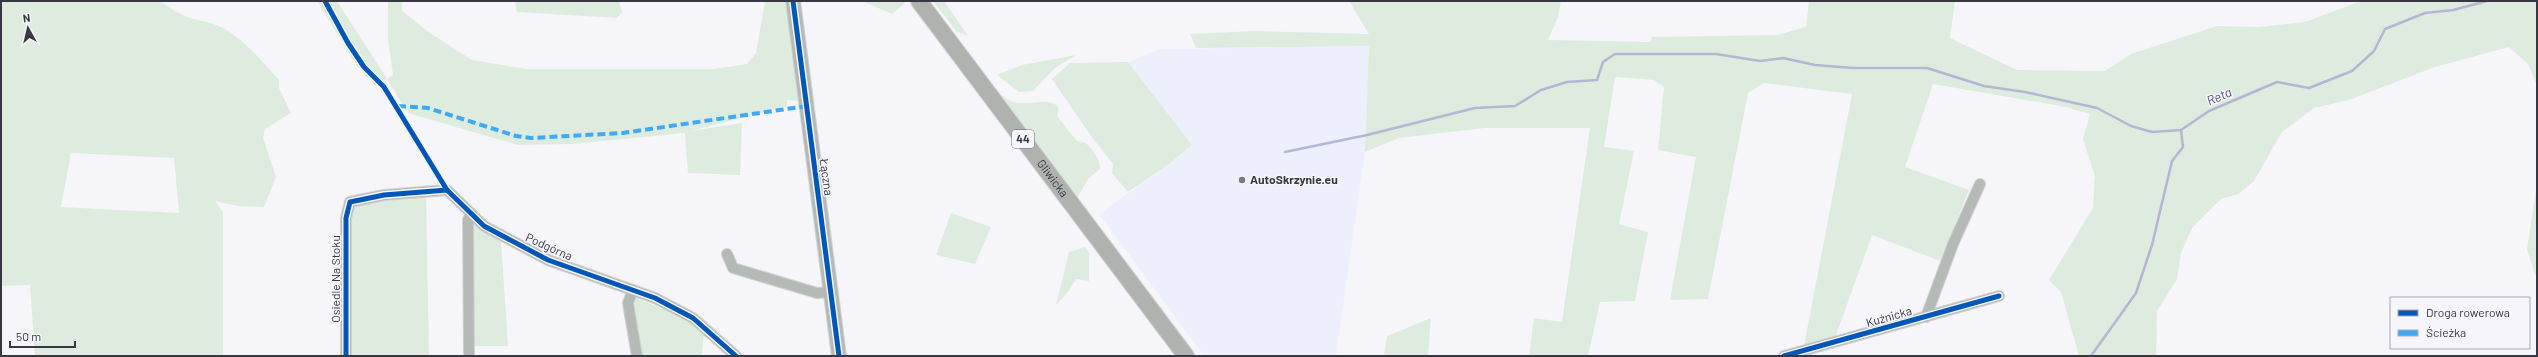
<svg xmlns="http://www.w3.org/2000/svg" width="2538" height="357" font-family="Barlow,sans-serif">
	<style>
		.built { fill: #eeeffc }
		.green { fill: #ddecde; fill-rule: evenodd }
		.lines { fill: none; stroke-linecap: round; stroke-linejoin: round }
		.stream { stroke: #b4b6d4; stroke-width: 2.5 }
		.street-casing { stroke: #d1d1d5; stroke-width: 12 }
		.secondary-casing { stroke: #d1d1d5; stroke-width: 16 }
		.primary-casing { stroke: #d1d1d5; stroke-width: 18 }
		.street { stroke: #b6bab7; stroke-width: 10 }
		.secondary { stroke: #b5bab6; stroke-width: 14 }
		.primary { stroke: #afb2af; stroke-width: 16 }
		.quiet { stroke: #3fa9f5; stroke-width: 4; stroke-dasharray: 8 4; stroke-linecap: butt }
		.cycleway-casing { stroke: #f5f5fb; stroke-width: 8 }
		.cycleway { stroke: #0057b8; stroke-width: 5 }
		.poi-dot { fill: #7a7a83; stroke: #f5f5fb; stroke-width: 1.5 }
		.labels { text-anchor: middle; stroke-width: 3; stroke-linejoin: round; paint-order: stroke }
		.shield { fill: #f5f5fb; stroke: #70717a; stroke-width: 1 }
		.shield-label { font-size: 11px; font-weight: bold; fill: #373843 }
		.street-label { font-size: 12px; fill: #373843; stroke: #f5f5fb }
		.poi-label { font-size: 12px; font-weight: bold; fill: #373843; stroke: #f5f5fb; text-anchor: start }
		.water-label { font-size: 13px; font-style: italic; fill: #505088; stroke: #f5f5fb }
	</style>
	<rect width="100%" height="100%" fill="#f6f6fa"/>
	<path class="built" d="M1369 46 1365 152 1336 356H1204L1099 214 1169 164 1192 145 1128 62 1160 49Z"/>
	<g class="green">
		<path d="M1 1H160C170 8 181 15 193 19 205 22 212 22 225 29 245 41 263 62 279 80V88L291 113 265 129 263 138 276 177 264 207 238 206 215 201 223 212V356H35L30 285 1 286ZM71 153 174 158 179 213 61 207Z"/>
		<path d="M317 1H337L387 79 393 75 388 39V1H402V11L430 33 472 60 527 69H713L747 64 756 53 765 1H787L800 101 787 100V106L691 131 742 123 740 175 688 173 685 133 572 144 518 145 408 113 387 79 376 86 355 63Z"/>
		<path d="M515 1H619L622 12 617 18 517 12Z"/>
		<path d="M862 1H903L905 3 892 14Z"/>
		<path d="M933 1H944L968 36 956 31Z"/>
		<path d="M1349 1H1561L1558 17 1548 40 1651 42 1652 37 1777 35 1806 27 1809 1H1955L1950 38 2017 70 2105 71 2131 54 2217 26 2259 27 2305 22 2361 1H2537V86L2528 64 2509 47 2435 67 2349 100 2314 108 2282 132 2254 181 2238 194 2221 199 2192 228 2181 253 2177 279 2157 311 2156 356H2079L2061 292 2049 280 2093 208 2095 176 2083 139 2090 114 2066 107 1933 84 1905 167 1969 190 1940 261 1872 235 1835 338 1804 346 1852 94 1764 83 1748 93 1708 299 1670 300 1696 157 1658 150 1664 87 1654 80 1615 77 1604 147 1634 151 1619 224 1648 232 1635 301 1600 302 1588 356H1529L1534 318 1562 322 1590 128H1484L1399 138 1365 152 1369 46 1196 48 1190 34 1255 31 1369 34Z"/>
		<path d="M1076 55 1055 68 1033 91 1019 92 997 75 1022 65Z"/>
		<path d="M1128 62 1192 145 1169 164 1128 192 1112 173 1113 164 1091 136 1052 79 1070 63Z"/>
		<path d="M981 70C989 80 998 94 1009 100 1024 109 1049 94 1059 108L1057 116 1077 141 1086 143C1092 150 1101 159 1100 169L1088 179 1078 197H1076Z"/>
		<path d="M2537 183V274L2535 275 2527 249Z"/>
		<path d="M426 194 429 356H351V212L357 203Z"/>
		<path d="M951 213 991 227 975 264 936 255Z"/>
		<path d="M473 221 501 240 508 346H474Z"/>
		<path d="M1085 247 1089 253V281L1076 279 1068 292 1056 305 1069 252Z"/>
		<path d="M636 298 694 321 704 332 702 356H642L634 309Z"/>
		<path d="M1431 318 1428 356H1384L1387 336Z"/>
	</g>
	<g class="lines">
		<g class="stream">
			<path d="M1285 152 1367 135 1475 108 1515 106 1541 90 1567 82 1597 80 1603 62 1615 54H1716L1760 61 1783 58 1815 65 1853 68H1927L1984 86 2025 92 2097 108 2131 126 2152 132 2181 130 2209 111 2277 82 2309 88 2352 71 2374 51 2385 29 2425 13 2453 10 2487 1"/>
			<path d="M2091 356 2136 293 2152 245 2172 161 2183 147 2181 130"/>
		</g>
		<defs>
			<g id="street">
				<path d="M727 254 733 268 817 293 831 292"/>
				<path d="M633 290 628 303 637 356"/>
				<path d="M1926 317 1953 244 1980 184"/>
				<path d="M346 356V218L350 202 384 195 447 190 484 226 548 260 655 298 693 318 736 356"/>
				<path d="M469 356 468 220 471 214"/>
				<path d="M1784 356 1999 296"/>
			</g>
			<path id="secondary" d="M793 1 839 356"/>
			<g id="primary">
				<path id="s1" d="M919 1 1186 356"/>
			</g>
		</defs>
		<use href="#street" class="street-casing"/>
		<use href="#secondary" class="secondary-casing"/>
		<use href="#primary" class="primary-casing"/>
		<use href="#street" class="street"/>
		<use href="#secondary" class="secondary"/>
		<use href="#primary" class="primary"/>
		<path class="quiet" d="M398 106 428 108 516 136 531 138 623 133 807 106"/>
		<defs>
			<g id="cycleway">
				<path d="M325 1 348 43 364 67 384 87 447 190 484 226 548 260 655 298 693 318 736 356"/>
				<path d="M793 1 839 356"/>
				<path d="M346 356V218L350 202 384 195 447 190"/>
				<path d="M1784 356 1999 296"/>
			</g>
		</defs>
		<use href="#cycleway" class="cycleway-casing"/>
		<use href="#cycleway" class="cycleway"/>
	</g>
	<circle class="poi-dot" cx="1242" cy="180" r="4"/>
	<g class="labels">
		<rect class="shield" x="1012" y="130" width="22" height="18" rx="3"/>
		<g class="shield-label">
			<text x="1023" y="143">44</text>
		</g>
		<g class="street-label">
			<text transform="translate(826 177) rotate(82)" y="4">Łączna</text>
			<text dy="4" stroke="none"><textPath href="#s1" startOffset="222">Gliwicka</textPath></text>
			<text transform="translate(549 247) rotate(24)" y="4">Podgórna</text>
			<text transform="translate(336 279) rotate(-90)" y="4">Osiedle Na Stoku</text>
			<text transform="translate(1889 317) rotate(-16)" y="4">Kuźnicka</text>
		</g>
		<g class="poi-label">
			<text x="1250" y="184">AutoSkrzynie.eu</text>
		</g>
		<g class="water-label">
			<text transform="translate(2219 96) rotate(-24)" y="5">Reta</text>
		</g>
	</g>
	<rect width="2538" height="357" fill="none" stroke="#373843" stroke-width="4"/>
	<rect x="2390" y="297" width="140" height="52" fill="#f5f5fb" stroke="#a9a9b1"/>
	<rect x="2398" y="310" width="20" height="6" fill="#0057b8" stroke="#a9a9b1"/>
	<text x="2426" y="317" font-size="12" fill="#373843">Droga rowerowa</text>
	<rect x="2398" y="330" width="20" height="6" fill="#3fa9f5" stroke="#a9a9b1"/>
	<text x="2426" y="337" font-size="12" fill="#373843">Ścieżka</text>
	<g transform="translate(28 28) rotate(352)" stroke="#f5f5fb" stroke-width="3" paint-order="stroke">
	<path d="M0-3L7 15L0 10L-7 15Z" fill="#373843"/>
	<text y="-6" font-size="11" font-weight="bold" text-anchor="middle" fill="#373843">N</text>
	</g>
	<path d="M10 341v6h65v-6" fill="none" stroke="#373843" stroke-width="2"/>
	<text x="16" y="341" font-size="12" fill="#373843" stroke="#f5f5fb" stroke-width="3" paint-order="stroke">50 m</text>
</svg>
